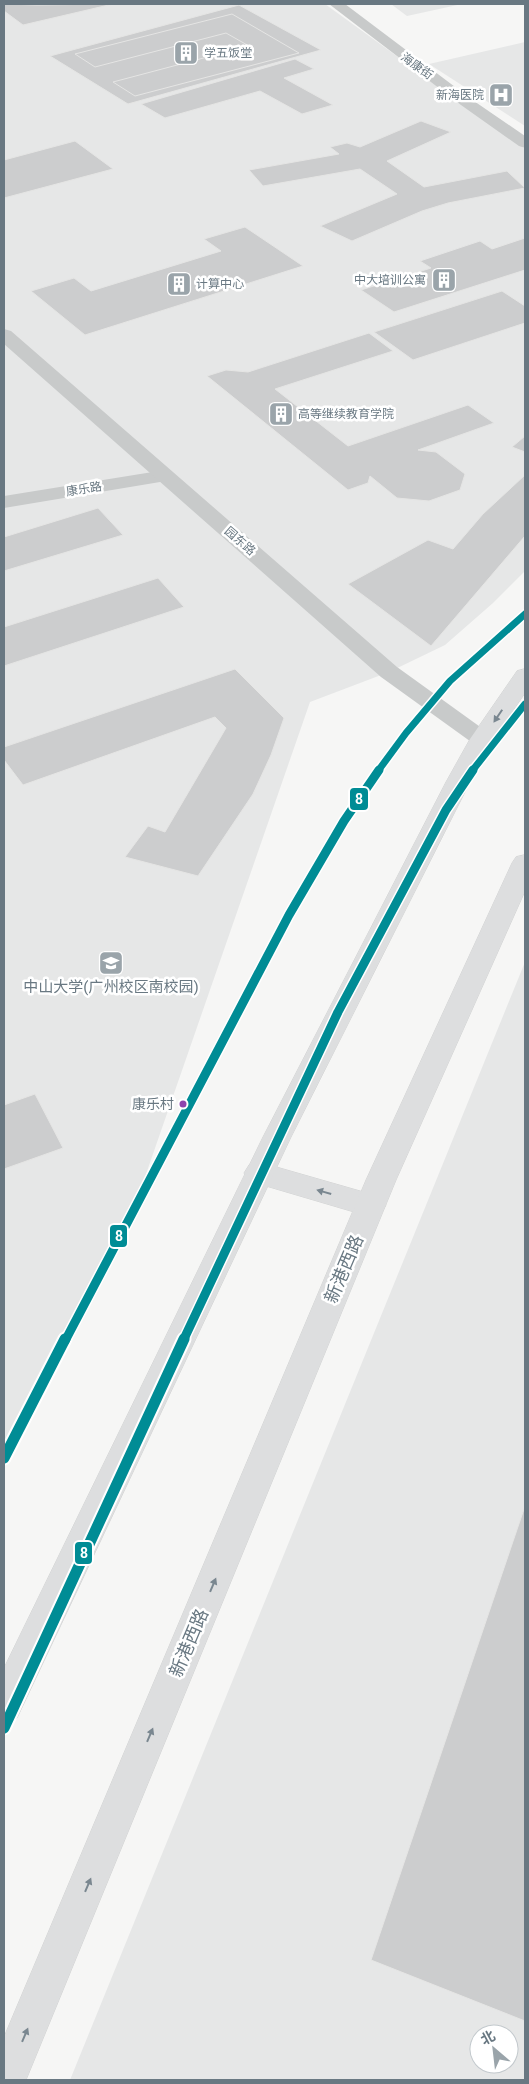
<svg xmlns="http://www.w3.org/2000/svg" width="529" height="2084" font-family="Roboto,'Noto Sans SC',sans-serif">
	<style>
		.built { fill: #e6e7e7; fill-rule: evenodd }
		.building { fill: #cccdce; stroke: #e5e5e4 }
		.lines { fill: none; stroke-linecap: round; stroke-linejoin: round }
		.secondary-casing { stroke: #d2d3d3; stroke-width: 1 }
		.primary-casing { stroke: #d2d3d3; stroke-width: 1 }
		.lane { fill: #c8caca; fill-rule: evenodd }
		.street { fill: #c8caca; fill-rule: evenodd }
		.secondary { fill: #dddedf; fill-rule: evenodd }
		.primary { fill: #dddedf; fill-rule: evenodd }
		.metro-1-far2-casing { stroke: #fff; stroke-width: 10 }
		.metro-1-far1-casing { stroke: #fff; stroke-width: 12 }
		.metro-1-casing { stroke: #fff; stroke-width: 15 }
		.metro-1-far2 { stroke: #008c95; stroke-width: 7 }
		.metro-1-far1 { stroke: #008c95; stroke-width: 9 }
		.metro-1 { stroke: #008c95; stroke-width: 11 }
		.oneway { fill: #7a8790 }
		.bus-dot { fill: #8e44ad; stroke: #fff; stroke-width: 2 }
		.labels { text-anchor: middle; stroke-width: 5; stroke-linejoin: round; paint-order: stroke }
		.far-poi-label { font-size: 12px; fill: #697882; stroke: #fff; text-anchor: start }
		.far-street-label { font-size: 12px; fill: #697882; stroke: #fff }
		.bus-label { font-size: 14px; fill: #697882; stroke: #fff; text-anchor: end }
		.poi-label { font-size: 15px; fill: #697882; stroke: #fff }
		.near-street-label { font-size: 18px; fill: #697882; stroke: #fff }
		.line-badge { stroke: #fff; stroke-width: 2 }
		.badge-label { font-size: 14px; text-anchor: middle; font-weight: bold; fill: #fff }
	</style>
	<rect width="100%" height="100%" fill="#f6f6f5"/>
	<g class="built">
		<path d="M4 4H325L525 149V571L493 603 445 645 389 672 310 702 129 1223 4 1463Z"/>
		<path d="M391 4H462L407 16Z"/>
		<path d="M525 42V126L429 64Z"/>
		<path d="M525 962V2080H70ZM479 2034H509V2064H479Z"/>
	</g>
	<g class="building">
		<path d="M4 4 37 5 113 4 23 25 4 11Z"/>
		<path d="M239 5 321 50 128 104 50 56Z"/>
		<path d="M232 14 299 53 135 96 113 82 249 46 226 33 95 67 75 54Z"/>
		<path d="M295 59 314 69 284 78 333 105 302 114 260 91 165 118 141 104Z"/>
		<path d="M421 121 451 132 387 161 424 187 507 171 525 188 448 203 422 211 352 241 320 226 397 194 360 169 263 186 249 170 339 154 330 147 347 143 360 147Z"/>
		<path d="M75 141 113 169 4 198V160Z"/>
		<path d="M245 227 303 266 85 335 31 291 74 278 91 291 221 251 204 239Z"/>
		<path d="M525 238V270L394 312 361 290 431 268 420 261 480 241 492 249Z"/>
		<path d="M502 291 525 306V323L413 360 374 332Z"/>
		<path d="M369 333 393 351 275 389 348 446 468 405 494 423 418 450 436 452 465 474 460 490 429 501 397 498 370 476 368 483 348 490 207 376 226 370 248 372Z"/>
		<path d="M525 436V452L512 447Z"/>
		<path d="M525 475V536L431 646 348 584 428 540 453 549 483 514Z"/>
		<path d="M98 508 123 535 4 571V537Z"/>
		<path d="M158 578 184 607 4 666V627Z"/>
		<path d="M235 669 284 718 271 755 253 794 198 876 125 857 148 826 165 832 226 728 215 717 23 785 4 760V747Z"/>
		<path d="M35 1094 63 1148 4 1169V1105Z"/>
		<path d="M525 1506V2021L371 1960Z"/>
	</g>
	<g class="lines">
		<defs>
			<path id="secondary" d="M259 1162 381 1197 386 1205 381 1213 371 1217 249 1181 244 1173 249 1165Z"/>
			<g id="primary">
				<path d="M525 669V693L493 740 470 782 291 1137 17 1718 4 1723V1668L263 1137 446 782 470 739 517 671Z"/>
				<path d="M525 855V891L396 1180 26 2080H4V2037L366 1180 512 863 516 857Z"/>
			</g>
		</defs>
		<use href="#secondary" class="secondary-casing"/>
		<use href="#primary" class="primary-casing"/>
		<path class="lane" d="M165 470 172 472 175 476 172 480 4 508V496Z"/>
		<g class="street">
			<path d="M329 4H345L471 99 525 136V148L519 146 461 105Z"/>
			<path d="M4 329 11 331 397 667 490 734 494 739 490 744 482 746 474 744 381 677 4 344Z"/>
		</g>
		<use href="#secondary" class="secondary"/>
		<use href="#primary" class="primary"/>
		<defs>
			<g id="metro-1-far2">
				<path d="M378 771 406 733 450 681 525 614"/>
				<path d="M472 771 525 704"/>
			</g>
			<g id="metro-1-far1">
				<path d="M65 1341 289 915 344 821 379 770"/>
				<path d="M183 1341 338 1012 446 810 473 770"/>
			</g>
			<g id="metro-1">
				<path d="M4 1458 65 1339"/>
				<path d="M4 1728 184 1339"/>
			</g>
		</defs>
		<use href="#metro-1-far2" class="metro-1-far2-casing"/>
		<use href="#metro-1-far1" class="metro-1-far1-casing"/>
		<use href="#metro-1" class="metro-1-casing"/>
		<use href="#metro-1-far2" class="metro-1-far2"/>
		<use href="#metro-1-far1" class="metro-1-far1"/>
		<use href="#metro-1" class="metro-1"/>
	</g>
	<defs><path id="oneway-solid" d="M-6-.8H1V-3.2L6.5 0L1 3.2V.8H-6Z" transform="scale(1.25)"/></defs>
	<g class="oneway">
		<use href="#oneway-solid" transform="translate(498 716) rotate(124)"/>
		<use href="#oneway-solid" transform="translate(324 1192) rotate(-164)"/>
		<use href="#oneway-solid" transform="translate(213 1585) rotate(-67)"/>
		<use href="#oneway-solid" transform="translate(150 1735) rotate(-67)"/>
		<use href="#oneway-solid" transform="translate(88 1885) rotate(-67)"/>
		<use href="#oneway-solid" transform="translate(25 2035) rotate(-67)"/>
	</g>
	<defs>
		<symbol id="building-square" viewBox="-11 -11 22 22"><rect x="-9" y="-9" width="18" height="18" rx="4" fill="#9aa4aa" stroke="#fff"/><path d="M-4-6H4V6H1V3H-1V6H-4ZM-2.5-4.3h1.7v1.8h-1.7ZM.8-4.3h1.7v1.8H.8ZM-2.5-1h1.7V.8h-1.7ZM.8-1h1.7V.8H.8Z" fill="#fff"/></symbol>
		<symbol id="hospital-square" viewBox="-11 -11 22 22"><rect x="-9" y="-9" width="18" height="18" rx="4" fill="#9aa4aa" stroke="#fff"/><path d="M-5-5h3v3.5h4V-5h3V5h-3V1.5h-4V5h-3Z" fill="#fff"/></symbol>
		<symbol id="university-square" viewBox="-11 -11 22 22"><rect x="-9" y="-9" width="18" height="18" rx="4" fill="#9aa4aa" stroke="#fff"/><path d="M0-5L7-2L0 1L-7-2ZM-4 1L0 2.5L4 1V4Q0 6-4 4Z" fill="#fff"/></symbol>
	</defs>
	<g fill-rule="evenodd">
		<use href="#building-square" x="172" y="39" width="28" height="28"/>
		<use href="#hospital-square" x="487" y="81" width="28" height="28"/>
		<use href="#building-square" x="430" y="266" width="28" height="28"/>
		<use href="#building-square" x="165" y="270" width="28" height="28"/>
		<use href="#building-square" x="267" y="400" width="28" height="28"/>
		<use href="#university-square" x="97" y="949" width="28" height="28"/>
	</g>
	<circle class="bus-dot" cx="183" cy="1104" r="4.5"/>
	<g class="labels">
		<g class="far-poi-label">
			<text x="204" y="57">学五饭堂</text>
			<text x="484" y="99" text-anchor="end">新海医院</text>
			<text x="426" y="284" text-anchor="end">中大培训公寓</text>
			<text x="196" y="288">计算中心</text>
			<text x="298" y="418">高等继续教育学院</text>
		</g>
		<g class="far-street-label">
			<text transform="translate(417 66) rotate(36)" y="4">海康街</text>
			<text transform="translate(84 489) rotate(-9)" y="4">康乐路</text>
			<text transform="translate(240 541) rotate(41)" y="4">园东路</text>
		</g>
		<g class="bus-label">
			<text x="174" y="1109">康乐村</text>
		</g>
		<g class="poi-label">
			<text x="111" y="992">中山大学(广州校区南校园)</text>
		</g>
		<g class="near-street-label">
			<text transform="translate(344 1269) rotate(-67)" y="6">新港西路</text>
			<text transform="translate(189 1643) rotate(-67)" y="6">新港西路</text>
		</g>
	</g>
	<g class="line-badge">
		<rect x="349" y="787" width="20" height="24" rx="5" fill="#008c95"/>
		<rect x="109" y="1224" width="19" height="24" rx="5" fill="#008c95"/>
		<rect x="74" y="1541" width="19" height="24" rx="5" fill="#008c95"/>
	</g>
	<g class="badge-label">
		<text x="359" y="804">8</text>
		<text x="119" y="1241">8</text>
		<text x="84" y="1558">8</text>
	</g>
	<rect width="529" height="2084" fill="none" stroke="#697882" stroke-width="10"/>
	<g transform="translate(494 2049) rotate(332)"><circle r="24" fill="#ffffff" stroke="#c3c9cd"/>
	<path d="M0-4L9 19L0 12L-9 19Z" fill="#9aa4aa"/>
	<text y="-8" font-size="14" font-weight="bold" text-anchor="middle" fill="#697882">北</text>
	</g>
</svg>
